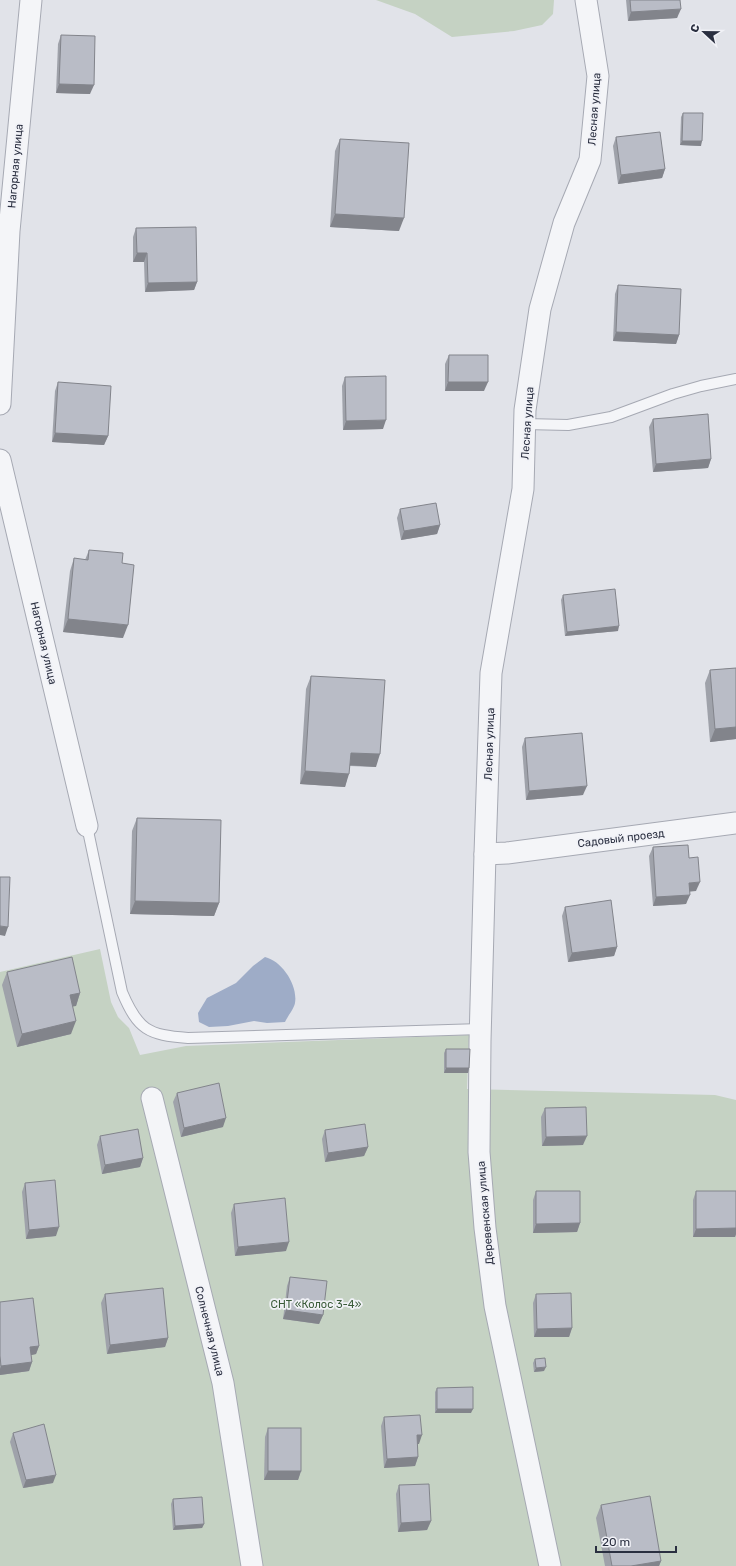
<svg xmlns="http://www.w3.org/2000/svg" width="736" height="1566" font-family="Rubik,sans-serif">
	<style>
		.green { fill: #c5d2c3 }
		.water { fill: #9eacc7 }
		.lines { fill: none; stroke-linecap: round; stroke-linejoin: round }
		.lane-casing { stroke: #a6a9b3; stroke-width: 12 }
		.street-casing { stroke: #a6a9b3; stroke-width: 23 }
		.lane { stroke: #f4f5f8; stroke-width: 10 }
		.street { stroke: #f4f5f8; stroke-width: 21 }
		.wall { fill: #9fa2aa }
		.shaded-wall { fill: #82848b }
		.building { fill: #b9bcc6; stroke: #82848b }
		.labels { text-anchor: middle; stroke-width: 3.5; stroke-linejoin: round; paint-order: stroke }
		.street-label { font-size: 11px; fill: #2a2f40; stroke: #f1f2f7 }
		.park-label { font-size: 11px; fill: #3a5b39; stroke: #f1f2f7 }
	</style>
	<rect width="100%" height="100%" fill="#e1e3e9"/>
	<g class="green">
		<path d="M376 0H554L553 14 542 25 514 31 452 37 415 14Z"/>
		<path d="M100 949 111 1002 118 1017 129 1028 140 1055 186 1046 469 1035 467 1089 715 1095 736 1100V1566H0V972Z"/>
	</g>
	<path class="water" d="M265 957C282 961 298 985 295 1003 294 1009 287 1017 285 1022L267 1023 254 1021 228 1026 209 1027 199 1022 198 1013 207 998 236 983 253 966Z"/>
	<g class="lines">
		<defs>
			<g id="lane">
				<path d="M525 424 568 425 611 417 673 394 701 386 736 379"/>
				<path d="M87 826 122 992C138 1030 148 1035 188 1038L481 1029"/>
			</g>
			<g id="street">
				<path d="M0 404 9 231 31 0"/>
				<path d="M0 460 87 826"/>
				<path d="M485 854 507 853 736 823"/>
				<path d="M152 1098 223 1383 252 1566"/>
				<path d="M550 1566 495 1306 485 1228 479 1152 480 1041 485 854 491 673 523 489 525 410 540 309 564 223 590 160 598 76 586 0"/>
			</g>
		</defs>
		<use href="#lane" class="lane-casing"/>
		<use href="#street" class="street-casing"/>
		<use href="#lane" class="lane"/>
		<use href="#street" class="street"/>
	</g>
	<g class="wall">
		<path d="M626 0H680L677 18 628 21Z"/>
		<path d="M61 35 90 94 56 93 58 44Z"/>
		<path d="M683 113 701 146 680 145 681 117Z"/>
		<path d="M616 137 665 169 662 178 618 184 613 146Z"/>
		<path d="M340 139 399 231 330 227 335 151Z"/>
		<path d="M136 228 197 282 194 290 145 292 144 262H133V237Z"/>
		<path d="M618 285 679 335 676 344 613 341 615 294Z"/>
		<path d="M449 355 484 391H445V364Z"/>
		<path d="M345 377 383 429 343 430 342 386Z"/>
		<path d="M58 382 108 436 104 445 52 442 55 391Z"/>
		<path d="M653 419 711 459 708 468 653 472 649 427Z"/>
		<path d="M400 509 440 525 437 534 401 540 397 518Z"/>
		<path d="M89 550 123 638 63 632 70 571 74 558 85 560Z"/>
		<path d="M563 595 618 631 565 636 561 600Z"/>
		<path d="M736 668V739L710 742 705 683 710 670Z"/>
		<path d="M311 676 376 767 350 766 345 787 300 784 306 689Z"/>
		<path d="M525 738 583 795 526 800 522 747Z"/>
		<path d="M137 818 219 903 214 916 130 914 132 831Z"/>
		<path d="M653 847 696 891H689L686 904 653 906 649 856Z"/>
		<path d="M565 907 617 947 614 956 568 962 562 916Z"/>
		<path d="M7 972 80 993 76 1006H72L71 1034 17 1047 2 985Z"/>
		<path d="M446 1049 469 1068 468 1073H444V1053Z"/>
		<path d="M177 1093 223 1127 181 1137 173 1102Z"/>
		<path d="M545 1108 583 1145 542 1146 541 1117Z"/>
		<path d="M325 1130 368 1147 364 1156 325 1162 322 1139Z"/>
		<path d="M100 1136 143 1158 140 1167 102 1174 97 1145Z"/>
		<path d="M25 1183 56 1236 26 1239 22 1192Z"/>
		<path d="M536 1191 580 1223 577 1232 533 1233V1200Z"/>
		<path d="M696 1191H736V1234L735 1237H693V1200Z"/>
		<path d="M234 1204 286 1251 235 1256 231 1213Z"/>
		<path d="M290 1277 323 1315 319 1324 283 1319 287 1286Z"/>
		<path d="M105 1294 168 1338 165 1347 107 1354 101 1303Z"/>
		<path d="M536 1294 572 1328 569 1337H534L533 1303Z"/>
		<path d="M0 1302 39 1346 36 1354 31 1355 32 1362 29 1371 0 1375Z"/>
		<path d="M535 1359 544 1371 534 1372 533 1363Z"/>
		<path d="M437 1388 471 1413H435V1392Z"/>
		<path d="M384 1417 419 1444H417L418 1457 415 1466 384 1468 381 1426Z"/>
		<path d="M268 1428 301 1471 298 1480H264L265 1437Z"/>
		<path d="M13 1433 53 1483 23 1488 10 1442Z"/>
		<path d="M399 1485 431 1521 427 1530 398 1532 396 1494Z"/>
		<path d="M173 1499 204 1524 202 1528 173 1530 171 1504Z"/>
		<path d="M601 1505 661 1561 659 1566H605L596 1518Z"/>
	</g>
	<g class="shaded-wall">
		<path d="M681 9 677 18 628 21 631 12Z"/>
		<path d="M59 84 94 85 90 94 56 93Z"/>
		<path d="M682 141H702L701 146 680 145Z"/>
		<path d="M665 169 662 178 618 184 621 175Z"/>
		<path d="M335 214 404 218 399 231 330 227Z"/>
		<path d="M137 253H147L144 262H133Z"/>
		<path d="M197 282 194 290 145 292 148 283Z"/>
		<path d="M616 332 679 335 676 344 613 341Z"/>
		<path d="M448 382H488L484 391H445Z"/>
		<path d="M386 420 383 429 343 430 346 421Z"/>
		<path d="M55 433 108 436 104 445 52 442Z"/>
		<path d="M711 459 708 468 653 472 656 464Z"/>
		<path d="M440 525 437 534 401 540 404 531Z"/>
		<path d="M68 619 128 625 123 638 63 632Z"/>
		<path d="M619 626 618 631 565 636 567 632Z"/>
		<path d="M736 727V739L710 742 715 729Z"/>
		<path d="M351 753 380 754 376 767 346 765Z"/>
		<path d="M305 771 349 774 345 787 300 784Z"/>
		<path d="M587 786 583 795 526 800 529 791Z"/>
		<path d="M700 882 696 891 686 892 689 883Z"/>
		<path d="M690 895 686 904 653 906 656 897Z"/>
		<path d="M135 901 219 903 214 916 130 914Z"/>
		<path d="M0 926 8 927 5 936 0 935Z"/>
		<path d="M617 947 614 956 568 962 572 953Z"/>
		<path d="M80 993 76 1006 65 1008 70 995Z"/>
		<path d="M76 1021 71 1034 17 1047 22 1034Z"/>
		<path d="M446 1068H469L468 1073H444Z"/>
		<path d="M226 1118 223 1127 181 1137 184 1128Z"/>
		<path d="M587 1136 583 1145 542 1146 546 1137Z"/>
		<path d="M368 1147 364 1156 325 1162 328 1153Z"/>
		<path d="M143 1158 140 1167 102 1174 105 1165Z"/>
		<path d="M580 1223 577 1232 533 1233 536 1224Z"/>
		<path d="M59 1227 56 1236 26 1239 29 1230Z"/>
		<path d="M736 1228V1234L735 1237H693L696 1229Z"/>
		<path d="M289 1242 286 1251 235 1256 238 1247Z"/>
		<path d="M286 1310 323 1315 319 1324 283 1319Z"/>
		<path d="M572 1328 569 1337H534L537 1329Z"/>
		<path d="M168 1338 165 1347 107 1354 110 1345Z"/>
		<path d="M39 1346 36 1354 27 1356 30 1347Z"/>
		<path d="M32 1362 29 1371 0 1375V1369L1 1366Z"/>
		<path d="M546 1367 544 1371 534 1372 536 1368Z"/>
		<path d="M437 1409H473L471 1413H435Z"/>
		<path d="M417 1435H422L419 1444H413Z"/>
		<path d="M418 1457 415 1466 384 1468 387 1459Z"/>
		<path d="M268 1471H301L298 1480H264Z"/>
		<path d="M56 1475 53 1483 23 1488 26 1480Z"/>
		<path d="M431 1521 427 1530 398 1532 401 1523Z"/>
		<path d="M204 1524 202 1528 173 1530 175 1526Z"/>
		<path d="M661 1561 659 1566H631Z"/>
	</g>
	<g class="building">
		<path d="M630 0H680L681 9 631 12Z"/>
		<path d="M61 35 95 36 94 85 59 84Z"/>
		<path d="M683 113H703L702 141H682Z"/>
		<path d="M660 132 665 169 621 175 616 137Z"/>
		<path d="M340 139 409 143 404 218 335 214Z"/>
		<path d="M196 227 197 282 148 283 147 253H137L136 228Z"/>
		<path d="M618 285 681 289 679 335 616 332Z"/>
		<path d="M449 355H488V382H448Z"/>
		<path d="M386 376V420L346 421 345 377Z"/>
		<path d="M58 382 111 386 108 436 55 433Z"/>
		<path d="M708 414 711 459 656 464 653 419Z"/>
		<path d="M436 503 440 525 404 531 400 509Z"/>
		<path d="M89 550 123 553 122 563 134 565 128 625 68 619 74 558 88 560Z"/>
		<path d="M615 589 619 626 567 632 563 595Z"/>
		<path d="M736 668V727L715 729 710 670Z"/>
		<path d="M311 676 385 680 380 754 351 753 349 774 305 771Z"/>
		<path d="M582 733 587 786 529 791 525 738Z"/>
		<path d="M137 818 221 820 219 903 135 901Z"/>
		<path d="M688 845 689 858 698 857 700 882 689 883 690 895 656 897 653 847Z"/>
		<path d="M0 877H10L8 927 0 926Z"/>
		<path d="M611 900 617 947 572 953 565 907Z"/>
		<path d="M72 957 80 993 70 995 76 1021 22 1034 7 972Z"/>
		<path d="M446 1049H470L469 1068H446Z"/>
		<path d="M219 1083 226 1118 184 1128 177 1093Z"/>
		<path d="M586 1107 587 1136 546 1137 545 1108Z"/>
		<path d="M365 1124 368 1147 328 1153 325 1130Z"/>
		<path d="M138 1129 143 1158 105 1165 100 1136Z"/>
		<path d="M55 1180 59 1227 29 1230 25 1183Z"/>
		<path d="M536 1191H580V1223L536 1224Z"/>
		<path d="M696 1191H736V1228L696 1229Z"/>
		<path d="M285 1198 289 1242 238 1247 234 1204Z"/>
		<path d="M290 1277 327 1281 323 1315 286 1310Z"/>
		<path d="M163 1288 168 1338 110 1345 105 1294Z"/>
		<path d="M571 1293 572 1328 537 1329 536 1294Z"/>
		<path d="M33 1298 39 1346 30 1347 32 1362 1 1366 0 1356V1302Z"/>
		<path d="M545 1358 546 1367 536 1368 535 1359Z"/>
		<path d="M473 1387V1409H437V1388Z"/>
		<path d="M420 1415 422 1435H417L418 1457 387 1459 384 1417Z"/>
		<path d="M44 1424 56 1475 26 1480 13 1433Z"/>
		<rect x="268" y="1428" width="33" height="43"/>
		<path d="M429 1484 431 1521 401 1523 399 1485Z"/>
		<path d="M650 1496 661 1561 631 1566H612L601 1505Z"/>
		<path d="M202 1497 204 1524 175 1526 173 1499Z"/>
	</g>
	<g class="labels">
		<g class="street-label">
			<text transform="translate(594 109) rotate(-86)" y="4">Лесная улица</text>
			<text transform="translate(15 166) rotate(-85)" y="4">Нагорная улица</text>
			<text transform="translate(527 423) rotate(-86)" y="4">Лесная улица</text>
			<text transform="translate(44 643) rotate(77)" y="4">Нагорная улица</text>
			<text transform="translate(489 744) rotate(-88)" y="4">Лесная улица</text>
			<text transform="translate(621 838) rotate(-7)" y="4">Садовый проезд</text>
			<text transform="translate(485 1213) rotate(-95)" y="4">Деревенская улица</text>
			<text transform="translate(210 1331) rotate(76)" y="4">Солнечная улица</text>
		</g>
		<g class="park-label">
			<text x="316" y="1308">СНТ «Колос 3-4»</text>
		</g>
	</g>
	<g transform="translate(704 32) rotate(292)" stroke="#f1f2f7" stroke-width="3" paint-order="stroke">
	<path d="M0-3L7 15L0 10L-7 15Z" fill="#2a2f40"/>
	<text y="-6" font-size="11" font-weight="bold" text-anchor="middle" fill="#2a2f40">С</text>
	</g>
	<path d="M596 1546v6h80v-6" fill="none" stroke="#2a2f40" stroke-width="2"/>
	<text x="602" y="1546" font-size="12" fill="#2a2f40" stroke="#f1f2f7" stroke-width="3" paint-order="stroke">20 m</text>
</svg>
